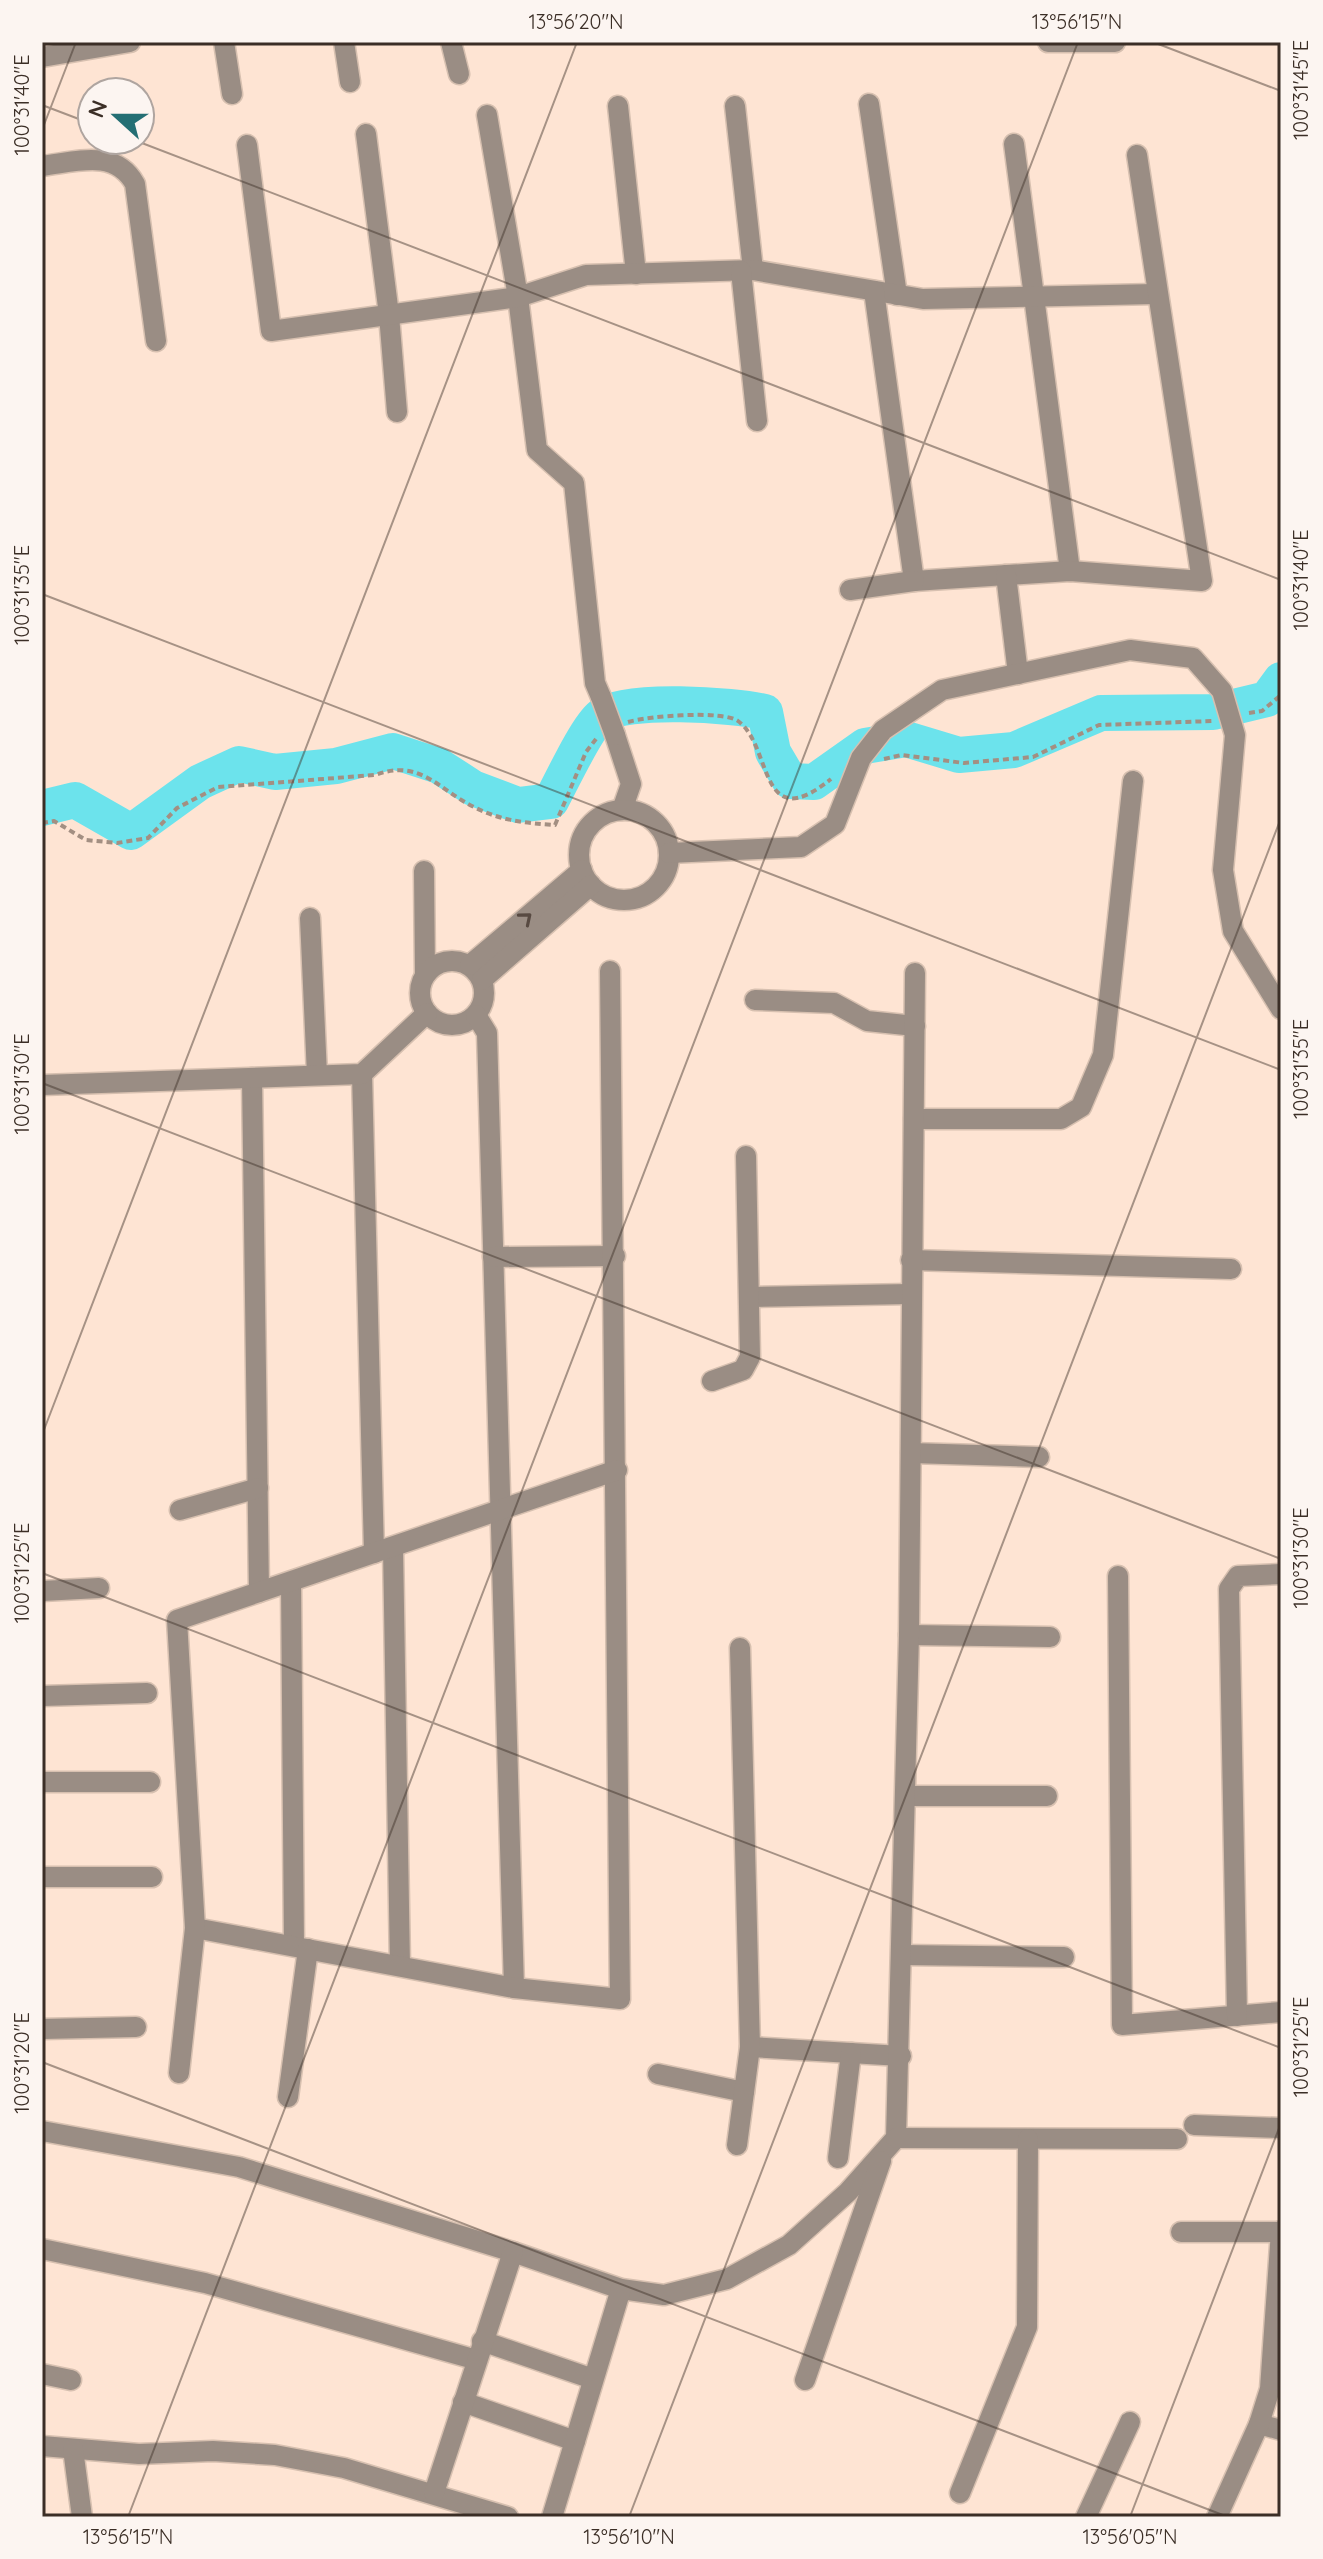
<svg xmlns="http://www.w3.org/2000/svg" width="1323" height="2559" font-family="Quicksand,sans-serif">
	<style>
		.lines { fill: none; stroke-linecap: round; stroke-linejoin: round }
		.river { stroke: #6ce3ec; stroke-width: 36 }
		.minor-casing { stroke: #d7c0b0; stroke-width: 23 }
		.path { stroke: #a38f82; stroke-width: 4; stroke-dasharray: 6 4; stroke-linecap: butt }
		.minor { stroke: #9a8d84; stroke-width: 20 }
		.minor-bridge-casing { stroke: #d7c0b0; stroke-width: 23; stroke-linecap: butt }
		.minor-bridge { stroke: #9a8d84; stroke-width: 20 }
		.oneway { stroke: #584a42 }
		.ticks { fill: none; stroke: #3b2e26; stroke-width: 2; stroke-opacity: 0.45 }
		.neatline { fill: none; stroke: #3b2e26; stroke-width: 3 }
		.ticks-label { font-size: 20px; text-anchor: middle; fill: #3b2e26 }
	</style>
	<rect width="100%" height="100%" fill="#fee4d3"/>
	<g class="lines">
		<path class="river" d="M42 808 75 800 131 832 200 782 239 764 275 772 336 766 393 751 439 766 473 788 518 805 551 801C561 783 586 728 601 716 625 697 734 705 765 712L773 752 790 781 814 782 865 746 906 739 959 755 1014 750 1101 713 1213 712 1267 699 1281 680"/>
		<defs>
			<g id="minor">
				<path d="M224 42 232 94"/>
				<path d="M344 42 350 82"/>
				<path d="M451 42 459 74"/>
				<path d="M1048 42H1115"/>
				<path d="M42 57 130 42"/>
				<path d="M869 104 897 295"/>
				<path d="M618 106 636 274"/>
				<path d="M735 106 753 270"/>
				<path d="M487 115 518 297 537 450 574 483 595 683 601 697"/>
				<path d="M366 134 389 315 397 412"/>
				<path d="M1014 144 1070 571"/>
				<path d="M247 145 271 331 518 297 586 275 753 270 923 299 1155 294"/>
				<path d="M42 166C76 162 115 148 135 184L156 341"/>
				<path d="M741 271 757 421"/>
				<path d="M874 291 914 581 1070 571 1202 581 1137 155"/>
				<path d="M1006 575 1018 674"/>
				<path d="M850 590 914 581"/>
				<path d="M615 735 631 784 622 810"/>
				<circle cx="624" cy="855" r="45"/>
				<path d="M669 853 801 847 835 824 861 758 883 730 942 690 1130 650 1193 658 1222 691 1235 735 1223 870 1233 931 1281 1009"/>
				<path d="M424 871 425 975"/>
				<path d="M310 918 317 1075"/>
				<circle cx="452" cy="993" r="32"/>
				<path d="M470 965 582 870"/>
				<path d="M482 980 591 885"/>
				<path d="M755 1000 834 1003 867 1021 915 1026"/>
				<path d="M476 1015 487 1033 514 1988"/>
				<path d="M362 1074 374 1553"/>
				<path d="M252 1078 259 1592"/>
				<path d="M42 1085 362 1074 427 1013"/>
				<path d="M914 1119H1061L1081 1107 1103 1055 1133 781"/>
				<path d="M493 1257 615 1256"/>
				<path d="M911 1260 1231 1269"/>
				<path d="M751 1297 910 1294"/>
				<path d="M712 1381 743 1370 750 1357 746 1156"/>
				<path d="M911 1453 1039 1457"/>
				<path d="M180 1510 258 1488"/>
				<path d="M393 1547 400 1966"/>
				<path d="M1118 1576 1122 2025 1281 2012"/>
				<path d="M291 1582 294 1946"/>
				<path d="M42 1591 99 1588"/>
				<path d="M909 1635 1050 1637"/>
				<path d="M42 1696 147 1693"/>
				<path d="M42 1782H150"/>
				<path d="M906 1796H1047"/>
				<path d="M42 1877H152"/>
				<path d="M195 1928 514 1988 620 1999 610 971"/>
				<path d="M903 1955 1064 1957"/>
				<path d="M1237 2016 1229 1589 1238 1576 1281 1574"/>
				<path d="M42 2029 136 2027"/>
				<path d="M750 2047 901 2056"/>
				<path d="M179 2073 195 1928 177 1620 617 1470"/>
				<path d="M658 2074 744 2092"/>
				<path d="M288 2097 308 1949"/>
				<path d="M1194 2125 1281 2128"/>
				<path d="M42 2131 239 2167 513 2252 621 2289 664 2295 727 2279 789 2245 848 2192 896 2138 909 1635 915 973"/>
				<path d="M896 2138 1177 2139"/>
				<path d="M737 2145 750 2047 740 1648"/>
				<path d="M838 2158 851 2053"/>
				<path d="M1181 2232H1281"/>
				<path d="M42 2249 205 2283 477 2360"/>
				<path d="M482 2341 593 2379"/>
				<path d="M42 2374 71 2380"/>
				<path d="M805 2380 881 2161"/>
				<path d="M463 2402 575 2441"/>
				<path d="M1259 2424 1281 2430"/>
				<path d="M42 2446 139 2454 213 2451 275 2455 344 2468 508 2517"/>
				<path d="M73 2449 82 2517"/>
				<path d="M434 2493 513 2252"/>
				<path d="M960 2493 1027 2327 1028 2139"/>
				<path d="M552 2517 621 2289"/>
				<path d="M1086 2517 1130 2422"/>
				<path d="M1217 2517 1259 2424 1270 2389 1281 2231"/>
			</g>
		</defs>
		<use href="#minor" class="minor-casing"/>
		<g class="path">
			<path d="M1249 713 1262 711 1281 695"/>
			<path d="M628 722C648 716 723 710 738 721 773 746 758 838 831 779"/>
			<path d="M884 759 901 755 964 763 1033 757 1099 725 1213 721"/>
			<path d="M42 823 54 821 86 840 117 843 148 838 177 808 218 787 375 775C421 758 438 790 476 808 502 821 526 823 555 825L586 752 596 739"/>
		</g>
		<use href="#minor" class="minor"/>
		<defs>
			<path id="minor-bridge" d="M601 697 615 735"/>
		</defs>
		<use href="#minor-bridge" class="minor-bridge-casing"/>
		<use href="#minor-bridge" class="minor-bridge"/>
	</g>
	<defs><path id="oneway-chevron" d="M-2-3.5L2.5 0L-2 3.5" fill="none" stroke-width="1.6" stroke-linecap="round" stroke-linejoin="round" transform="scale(2)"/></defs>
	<use class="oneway" href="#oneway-chevron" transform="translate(526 918) rotate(-40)"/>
	<path class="ticks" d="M1153 42 1281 91M42 105 92 124M42 130 76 42M134 140 1281 580M42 594 1281 1070M42 1083 1281 1559M42 1435 577 42M42 1573 1281 2048M42 2062 1228 2517M128 2517 1078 42M629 2517 1281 818M1130 2517 1281 2123"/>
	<rect width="1323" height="2559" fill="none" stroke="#fcf5f1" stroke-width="88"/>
	<g transform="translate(116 116) rotate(291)"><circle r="38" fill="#fcf5f1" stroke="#afa5a0" stroke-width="2"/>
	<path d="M0-6L14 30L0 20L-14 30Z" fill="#246f74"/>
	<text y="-12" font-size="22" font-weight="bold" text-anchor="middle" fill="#3b2e26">N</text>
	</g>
	<rect x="44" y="44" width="1235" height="2471" class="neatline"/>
	<g class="ticks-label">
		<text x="576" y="29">13°56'20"N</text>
		<text x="1077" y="29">13°56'15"N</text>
		<text transform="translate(1301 90) rotate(-90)" y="7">100°31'45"E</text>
		<text transform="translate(22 105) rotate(-90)" y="7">100°31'40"E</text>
		<text transform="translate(1301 580) rotate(-90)" y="7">100°31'40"E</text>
		<text transform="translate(22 595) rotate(-90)" y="7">100°31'35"E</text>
		<text transform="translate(1301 1069) rotate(-90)" y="7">100°31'35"E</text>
		<text transform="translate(22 1084) rotate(-90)" y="7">100°31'30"E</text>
		<text transform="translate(1301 1558) rotate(-90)" y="7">100°31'30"E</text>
		<text transform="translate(22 1573) rotate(-90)" y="7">100°31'25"E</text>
		<text transform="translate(1301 2047) rotate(-90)" y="7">100°31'25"E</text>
		<text transform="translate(22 2063) rotate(-90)" y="7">100°31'20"E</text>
		<text x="128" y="2544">13°56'15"N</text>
		<text x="629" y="2544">13°56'10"N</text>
		<text x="1130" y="2544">13°56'05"N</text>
	</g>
</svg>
